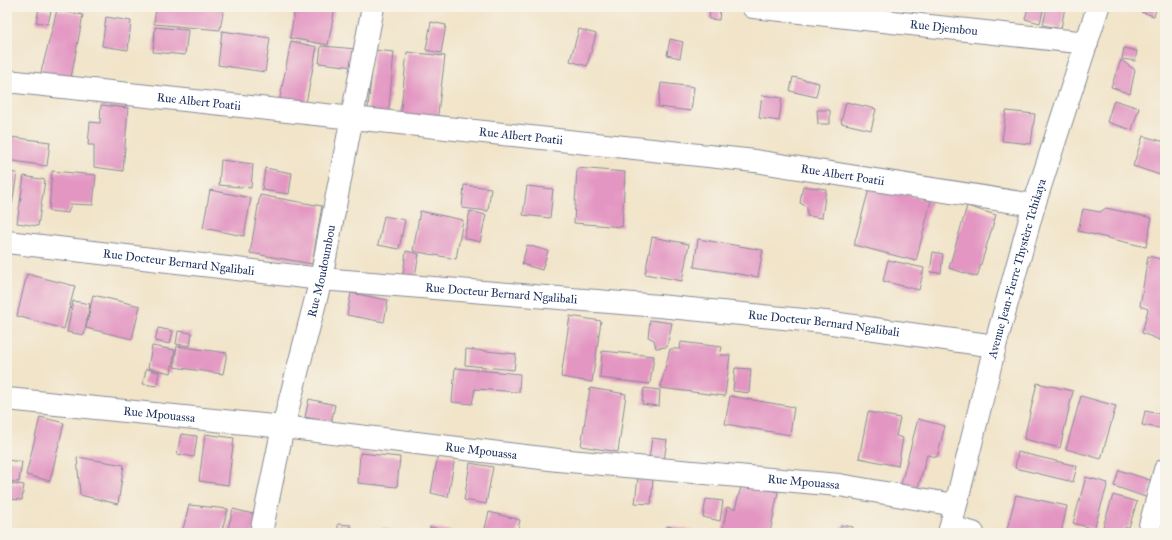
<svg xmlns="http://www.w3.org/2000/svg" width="1172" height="540" font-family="'IM FELL Great Primer',serif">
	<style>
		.building { fill: #e396c2 }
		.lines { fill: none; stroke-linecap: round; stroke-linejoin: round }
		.minor-casing { stroke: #868a94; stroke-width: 24 }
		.minor { stroke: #fff; stroke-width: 22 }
		.labels { text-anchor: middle; stroke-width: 4; stroke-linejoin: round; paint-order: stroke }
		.street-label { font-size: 12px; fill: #1b2f5e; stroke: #f7f3e8 }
	</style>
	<rect width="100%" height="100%" fill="#f7f3e8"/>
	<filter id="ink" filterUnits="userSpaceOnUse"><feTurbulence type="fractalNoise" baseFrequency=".025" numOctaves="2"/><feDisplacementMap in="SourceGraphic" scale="8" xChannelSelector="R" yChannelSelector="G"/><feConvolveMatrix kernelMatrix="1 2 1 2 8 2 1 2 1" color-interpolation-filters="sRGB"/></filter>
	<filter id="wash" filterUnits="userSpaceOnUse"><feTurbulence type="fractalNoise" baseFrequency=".012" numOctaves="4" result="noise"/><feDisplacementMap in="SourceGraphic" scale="16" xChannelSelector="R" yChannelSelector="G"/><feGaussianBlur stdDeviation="0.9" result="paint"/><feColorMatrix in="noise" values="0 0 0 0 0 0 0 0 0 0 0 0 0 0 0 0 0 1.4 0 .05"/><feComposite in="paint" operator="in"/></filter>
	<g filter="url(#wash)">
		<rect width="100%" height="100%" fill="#f1e4c9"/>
		<g id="blocks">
			<g class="building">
				<path d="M63 7H84L83 11Z"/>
				<path d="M156 7H224L220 30 154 24Z"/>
				<path d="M295 7H335L328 45 290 38Z"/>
				<path d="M1028 7H1044L1040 23 1025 19Z"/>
				<path d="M1047 7H1065L1061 29 1043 25Z"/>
				<path d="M1142 7H1157L1154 16 1141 12Z"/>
				<path d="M39 9 51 11 48 24 36 22Z"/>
				<path d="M710 9 720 10 719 20 709 19Z"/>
				<path d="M57 10 83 15 70 83 39 80Z"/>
				<path d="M106 17 131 21 128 50 102 46Z"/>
				<path d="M431 22 446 25 441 53 426 50Z"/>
				<path d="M155 27 188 30 185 55 153 52Z"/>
				<path d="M579 29 596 34 587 66 570 61Z"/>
				<path d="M222 31 270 38 265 72 218 65Z"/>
				<path d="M670 39 683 42 680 58 667 55Z"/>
				<path d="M291 41 317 47 305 108 279 103Z"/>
				<path d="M321 46 357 49 355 67 319 63Z"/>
				<path d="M1124 48 1137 51 1135 61 1122 59Z"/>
				<path d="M374 50 394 52 388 120 367 117Z"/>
				<path d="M407 52 445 56 437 122 400 117Z"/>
				<path d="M1121 60 1135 70 1130 94 1111 87Z"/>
				<path d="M793 77 819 83 816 97 790 91Z"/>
				<path d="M661 83 694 87 691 111 658 107Z"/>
				<path d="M762 95 782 98 779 121 759 118Z"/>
				<path d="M1114 100 1139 108 1132 130 1107 122Z"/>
				<path d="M846 102 876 109 871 130 841 123Z"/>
				<path d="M101 105 128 108 123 171 94 167V145H88L90 122 100 123Z"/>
				<path d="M817 110H830V124H818Z"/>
				<path d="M1006 111 1035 114 1031 144 1002 141Z"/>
				<path d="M1143 136 1165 142V157L1160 175 1133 166Z"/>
				<path d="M10 137 50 142 47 166 7 160Z"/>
				<path d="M221 160 253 164 251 188 219 185Z"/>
				<path d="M265 168 292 173 289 194 262 190Z"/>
				<path d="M577 168 625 172 622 227 574 223Z"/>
				<path d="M52 171 96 175 93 205 71 204 68 213 49 211Z"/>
				<path d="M7 172 17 173 12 205 7 204Z"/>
				<path d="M24 176 45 180 38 226 17 223Z"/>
				<path d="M464 185 491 188 488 211 462 208Z"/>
				<path d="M870 185 931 201 916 261 854 245Z"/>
				<path d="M527 186 553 189 550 218 523 215Z"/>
				<path d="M803 186 826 189 822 218 807 216V207L800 203Z"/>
				<path d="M210 190 251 198 244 236 203 228Z"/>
				<path d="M260 195 322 206 312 264 250 253Z"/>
				<path d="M967 206 996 215 977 277 949 268Z"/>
				<path d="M1106 208 1152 218 1146 247 1078 231 1083 209 1100 212Z"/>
				<path d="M420 211 463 220 456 259 413 251Z"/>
				<path d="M470 211 486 215 480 242 464 238Z"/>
				<path d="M384 216 405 220 399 249 378 245Z"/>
				<path d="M652 237 689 244 682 281 645 274Z"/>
				<path d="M698 239 763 250 758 277 694 267Z"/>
				<path d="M527 245 548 251 542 270 522 264Z"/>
				<path d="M406 251 419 254 415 276 403 274Z"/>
				<path d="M933 252 943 254 941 273 930 272Z"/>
				<path d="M1148 256 1165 260V342L1142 333 1148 309 1140 306Z"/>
				<path d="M888 260 924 268 919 290 883 281Z"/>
				<path d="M27 274 75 286 64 329 17 316Z"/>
				<path d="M351 293 388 300 384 322 347 315Z"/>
				<path d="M93 295 140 306 132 339 86 328Z"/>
				<path d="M73 301 90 304 84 335 67 332Z"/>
				<path d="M570 316 601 321 592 382 561 377Z"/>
				<path d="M650 320 672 323 667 347 656 348 654 340 648 337Z"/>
				<path d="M158 328 173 331 170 344 155 341Z"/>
				<path d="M178 331 192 333 190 346 176 344Z"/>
				<path d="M681 342 722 347 720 355H730L725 396 660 388 670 349H680Z"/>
				<path d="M152 346 175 350 171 373 148 368Z"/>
				<path d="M177 346 227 353 223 374 174 367Z"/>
				<path d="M466 349 516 354 514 370 465 365Z"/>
				<path d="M602 351 654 356 650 384 600 378Z"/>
				<path d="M455 368 520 374 519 392 475 389 472 404 452 402Z"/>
				<path d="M735 368 751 369 749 393 733 391Z"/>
				<path d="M146 369 159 372 157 386 143 384Z"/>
				<path d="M1037 383 1073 391 1060 448 1024 439Z"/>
				<path d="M590 388 626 394 618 452 581 446Z"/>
				<path d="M644 388 660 390 659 406 642 404Z"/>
				<path d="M730 396 794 407 790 435 725 424Z"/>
				<path d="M1081 396 1116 406 1101 459 1066 449Z"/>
				<path d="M309 399 335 405 331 423 305 417Z"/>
				<path d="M1145 411 1165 415V429L1142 425Z"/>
				<path d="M868 412 900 418 896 436 903 438 898 466 859 458Z"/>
				<path d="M40 417 64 423 50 481 26 475Z"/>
				<path d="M918 419 945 426 937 457 927 455 918 488 901 484Z"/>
				<path d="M181 434 197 436 194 457 177 454Z"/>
				<path d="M205 434 234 438 228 485 199 481Z"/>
				<path d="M652 438 667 440 664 461 649 459Z"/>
				<path d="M1018 452 1077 466 1073 482 1015 468Z"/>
				<path d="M360 453 400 457 397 487 358 483Z"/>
				<path d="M438 454 455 457 448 497 431 493Z"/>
				<path d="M77 457 124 465 118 504 80 495Z"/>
				<path d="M7 460 22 462 19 482 7 481Z"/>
				<path d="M470 463 493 467 486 504 464 500Z"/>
				<path d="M1119 470 1153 481 1148 498 1114 486Z"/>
				<path d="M638 477 653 479 651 504 635 503Z"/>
				<path d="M1086 477 1108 483 1094 529 1073 523Z"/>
				<path d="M7 483 24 485 22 500 7 499Z"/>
				<path d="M742 483 778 492 770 533H722L727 507 735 509Z"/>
				<path d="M1016 495 1067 506 1061 533H1023L1007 529Z"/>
				<path d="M1113 495 1137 502 1129 527H1125L1124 533H1101Z"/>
				<path d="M706 499 723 501 720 521 703 517Z"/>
				<path d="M189 505 228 509 221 533H182Z"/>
				<path d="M233 509 257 515 253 533H227Z"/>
				<path d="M489 512 520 520 517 533H484Z"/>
				<path d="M338 524 351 525V533H338Z"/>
				<path d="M841 525 853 527 852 533H840Z"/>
				<path d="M667 526 693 530V533H666Z"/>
				<path d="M430 527 456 532V533H429Z"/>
				<path d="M382 528 403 532V533H381Z"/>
			</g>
		</g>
	</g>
	<g filter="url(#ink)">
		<use href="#blocks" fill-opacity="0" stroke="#868a94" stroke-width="1"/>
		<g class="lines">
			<defs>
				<g id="minor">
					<path id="s1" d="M753 7 1087 43"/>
					<path id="s2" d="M7 81 755 161 1034 205"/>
					<path id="s3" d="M7 242 321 279 659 306 825 322 995 346"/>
					<path id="s4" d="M7 399 283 427 558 460 839 485 955 505"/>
					<path d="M951 527 973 533"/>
					<path id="s5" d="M261 533 283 427 321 279 373 7"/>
					<path id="s6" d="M949 533 995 346 1034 205 1098 7"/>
					<path d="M1148 533 1165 470"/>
				</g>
			</defs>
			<use href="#minor" class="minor-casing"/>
			<use href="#minor" class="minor"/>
		</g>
	</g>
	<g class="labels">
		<g class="street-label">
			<text dy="4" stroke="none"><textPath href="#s1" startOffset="192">Rue Djembou</textPath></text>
			<text dy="4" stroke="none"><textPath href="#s2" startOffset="193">Rue Albert Poatii</textPath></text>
			<text dy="4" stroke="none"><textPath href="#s2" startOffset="517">Rue Albert Poatii</textPath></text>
			<text dy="4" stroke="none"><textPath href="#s2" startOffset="841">Rue Albert Poatii</textPath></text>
			<text dy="4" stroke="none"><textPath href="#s3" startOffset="173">Rue Docteur Bernard Ngalibali</textPath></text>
			<text dy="4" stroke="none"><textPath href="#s6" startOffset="273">Avenue Jean-Pierre Thystère Tchikaya</textPath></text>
			<text dy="4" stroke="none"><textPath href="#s5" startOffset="269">Rue Moudoumbou</textPath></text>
			<text dy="4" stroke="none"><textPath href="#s3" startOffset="497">Rue Docteur Bernard Ngalibali</textPath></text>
			<text dy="4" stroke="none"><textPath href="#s3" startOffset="821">Rue Docteur Bernard Ngalibali</textPath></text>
			<text dy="4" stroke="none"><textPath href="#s4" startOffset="153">Rue Mpouassa</textPath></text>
			<text dy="4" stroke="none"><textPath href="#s4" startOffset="477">Rue Mpouassa</textPath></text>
			<text dy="4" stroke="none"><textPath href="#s4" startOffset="801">Rue Mpouassa</textPath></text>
		</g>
	</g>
	<rect width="1172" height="540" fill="none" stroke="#f7f3e8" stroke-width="24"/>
</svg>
